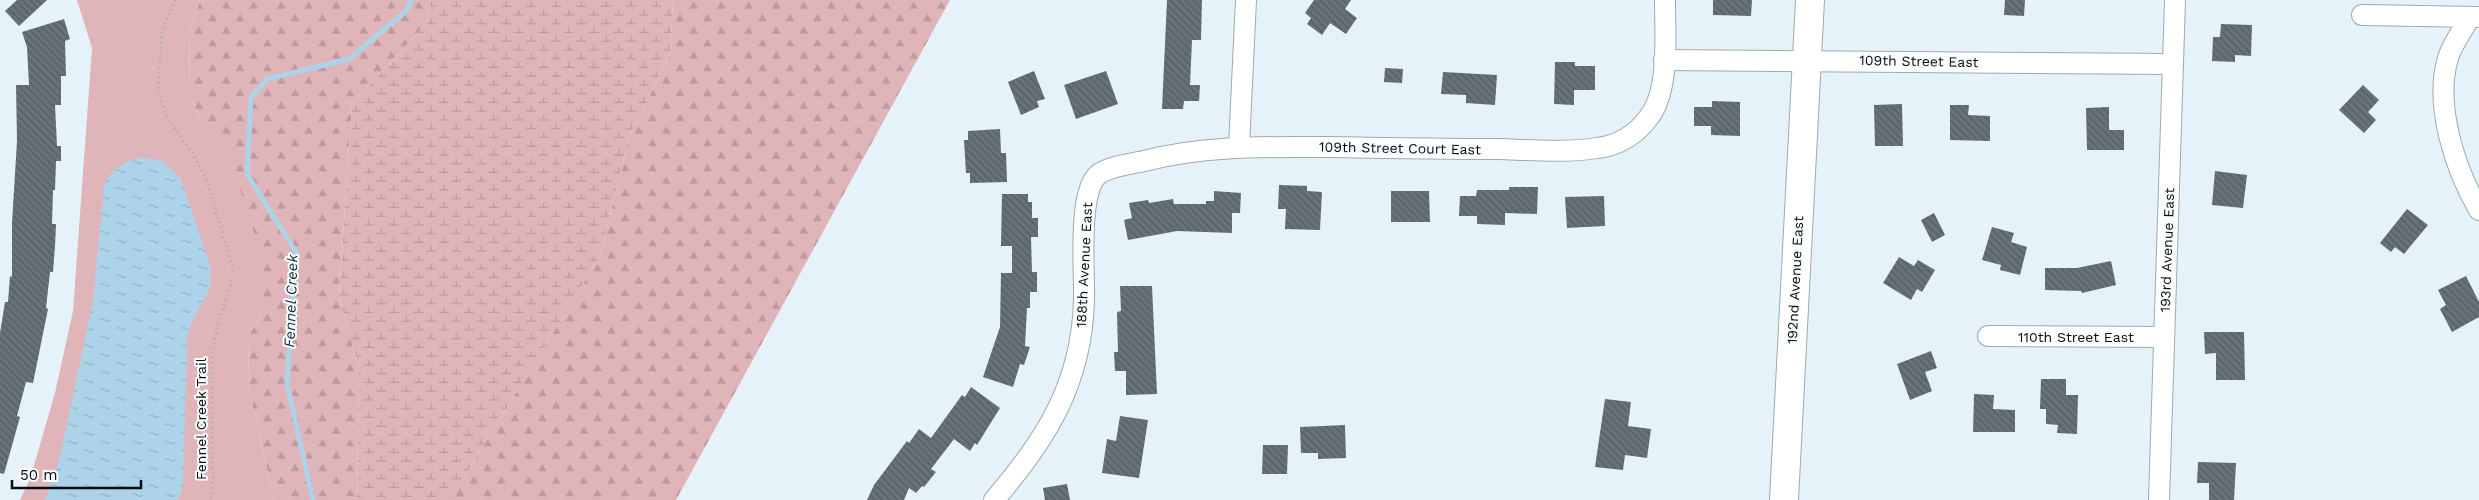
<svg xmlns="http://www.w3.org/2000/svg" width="2479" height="500" font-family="'Work Sans',sans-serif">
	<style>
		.forest { fill: url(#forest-firs) }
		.wetland { fill: url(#wetland-marsh) }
		.park { fill: #dfb5b9 }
		.water { fill: url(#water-ripples) }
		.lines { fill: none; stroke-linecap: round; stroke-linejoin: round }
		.stream { stroke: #acd3e8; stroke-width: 5 }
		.building { fill: url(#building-back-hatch) }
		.street-casing { stroke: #9eaab0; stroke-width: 22 }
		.secondary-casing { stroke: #9eaab0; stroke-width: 30 }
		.path { stroke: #a3adb2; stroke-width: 3; stroke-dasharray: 1 4; stroke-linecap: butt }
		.street { stroke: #fff; stroke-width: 20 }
		.secondary { stroke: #fff; stroke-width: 28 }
		.labels { text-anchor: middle; stroke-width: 4; stroke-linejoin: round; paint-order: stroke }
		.street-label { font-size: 14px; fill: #080c0e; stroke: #fbfeff }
		.water-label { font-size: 15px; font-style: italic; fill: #0e3140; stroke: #fbfeff }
	</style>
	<defs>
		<pattern id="forest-firs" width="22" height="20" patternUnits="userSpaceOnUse" patternTransform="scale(1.25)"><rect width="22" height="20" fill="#dfb5b9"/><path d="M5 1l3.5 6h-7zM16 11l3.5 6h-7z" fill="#be9a9e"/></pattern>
		<pattern id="wetland-marsh" width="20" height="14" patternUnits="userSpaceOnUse" patternTransform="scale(1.25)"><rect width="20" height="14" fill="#dfb5b9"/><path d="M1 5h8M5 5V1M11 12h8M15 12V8" fill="none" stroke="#be9a9e"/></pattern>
		<pattern id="water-ripples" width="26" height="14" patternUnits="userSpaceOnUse" patternTransform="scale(1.25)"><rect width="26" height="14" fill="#acd3e8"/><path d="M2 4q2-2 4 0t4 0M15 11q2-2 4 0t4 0" fill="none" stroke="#92b4c6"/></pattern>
		<pattern id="building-back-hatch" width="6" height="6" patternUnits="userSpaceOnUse" patternTransform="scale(1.25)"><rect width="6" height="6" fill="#677278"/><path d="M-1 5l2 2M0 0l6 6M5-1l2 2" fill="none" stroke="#535c61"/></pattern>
	</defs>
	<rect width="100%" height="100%" fill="#e6f2f9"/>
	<g class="forest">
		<path d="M200 0H431L427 23 352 104 339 296 359 369 357 500H274L248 385 249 335 263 311 228 154 200 121 189 91 190 30Z"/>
		<path d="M673 0H950L676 500H450L600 256 629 138 670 54Z"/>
	</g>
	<path class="wetland" d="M431 0H673L670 54 629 138 600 256 450 500H357L359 369 339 296 352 104 427 23Z"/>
	<path class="park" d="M77 0H200L190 30 189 91 200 121 228 154 261 253 263 311 249 335 248 385 274 500H20L30 479 55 393 73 311 92 48Z"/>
	<path class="water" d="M141 158 155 159 164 162 181 179 211 268 210 288 191 324 187 339 183 488 178 500H45L59 461 93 301 104 185C110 170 125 160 141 158Z"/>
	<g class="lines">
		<path class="stream" d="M313 500 287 384 296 252 247 174 251 97 267 79 349 59 407 10 411 0"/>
	</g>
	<g class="building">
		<path d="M17 0H47L19 26 5 11Z"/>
		<path d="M1167 0H1202L1201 40H1192L1190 85H1200L1199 101H1184L1183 109H1162Z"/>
		<path d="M1314 0H1351L1345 9 1357 18 1346 34 1330 23 1322 35 1307 24 1311 18 1305 13Z"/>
		<path d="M1713 0H1752L1751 16 1713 15Z"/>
		<path d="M2005 0H2025L2024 16 2004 15Z"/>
		<path d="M64 19 70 39 65 41 66 76H61V105H55L57 146H61V161H56L55 190H53L52 224H56L55 246 53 272H50L46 308 48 309 33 383 26 382 17 416 20 417 4 474 0 473V333L5 302H8L10 276 12 277V223L17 141 16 85H29L27 47 22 32Z"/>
		<path d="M2221 24 2252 25 2251 56 2235 55V62L2212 61 2213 37H2220Z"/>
		<path d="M1555 62H1575V66H1595V90H1574V105L1554 104Z"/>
		<path d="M1385 68 1403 69 1402 83 1384 82Z"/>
		<path d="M1034 71 1045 99 1037 101 1039 107 1021 115 1008 82Z"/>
		<path d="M1106 71 1118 104 1076 119 1064 85Z"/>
		<path d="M1443 72 1497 75 1495 105 1466 103V95L1441 94Z"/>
		<path d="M2363 85 2379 100 2368 112 2376 120 2364 133 2339 110Z"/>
		<path d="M1712 101 1740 102V136L1711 135V126H1694V107H1712Z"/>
		<path d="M1902 104 1903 146H1875L1874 105Z"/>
		<path d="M1950 105H1969L1968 115 1990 116V141L1950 140Z"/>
		<path d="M2109 107V130H2124V150H2087L2086 108Z"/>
		<path d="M1000 129 1001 153H1006L1007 182 970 183V173H966L964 140H968V131Z"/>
		<path d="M2215 171 2247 175 2243 208 2212 205Z"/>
		<path d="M1279 185 1307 186V191L1322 192 1320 230 1285 229 1286 209H1278Z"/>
		<path d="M1509 187H1538L1537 214 1505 213V225L1477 224V216H1459L1460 196H1476L1477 190H1509Z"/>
		<path d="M1214 191 1241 193 1240 213H1232V233L1177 231 1128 240 1124 220 1132 218 1129 203 1148 200 1149 203 1173 199 1174 204H1206V201H1214Z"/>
		<path d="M1391 191H1429L1430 222H1391Z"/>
		<path d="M1002 194H1028V202H1032V218H1038V237H1031L1032 272H1037V292H1030V308H1027L1025 346 1030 347 1024 365 1020 364 1013 387 983 377 1000 327 1001 273H1012V246H1001Z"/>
		<path d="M1604 196 1605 226 1567 228 1565 197Z"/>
		<path d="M2407 209 2428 225 2404 254 2395 247 2391 252 2380 243Z"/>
		<path d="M1934 213 1945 235 1932 242 1921 220Z"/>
		<path d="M1992 227 2014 233 2011 242 2027 247 2020 275 2000 270 2001 265 1982 260Z"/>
		<path d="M1899 257 1914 266 1918 260 1935 270 1922 292 1917 289 1911 300 1883 283Z"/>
		<path d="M2111 261 2116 285 2082 293 2081 291 2045 290V268H2077Z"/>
		<path d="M2466 276 2479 302V317L2452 332 2440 309 2446 305 2438 290Z"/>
		<path d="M1120 286H1152L1157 394 1126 395V371H1115L1114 352H1118L1117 312 1121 311Z"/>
		<path d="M2204 332H2244L2245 380H2216V353L2205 354Z"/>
		<path d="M1931 351 1937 368 1925 372 1932 391 1910 400 1897 364Z"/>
		<path d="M2041 379H2066V395H2078L2077 434 2057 433 2058 425 2046 424V409H2040Z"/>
		<path d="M971 387 1000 408 977 445 975 443 970 451 954 439 931 469 936 472 924 487 922 486 916 493 909 488 904 500H867L874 485 907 441 909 443 919 429 931 438 962 395 965 397Z"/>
		<path d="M1974 394 1994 395 1993 409 2015 410V432H1973Z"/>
		<path d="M1605 399 1631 402 1628 426 1651 429 1647 458 1625 455 1623 470 1595 467Z"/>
		<path d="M1120 416 1148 420 1139 478 1102 473 1107 439 1116 441Z"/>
		<path d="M1345 425 1346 458 1318 459V453H1301L1300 427Z"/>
		<path d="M1263 445H1288L1287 474H1262Z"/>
		<path d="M2198 462 2236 463 2234 500H2209V483H2197Z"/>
		<path d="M1067 484 1070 500H1045L1043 488Z"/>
	</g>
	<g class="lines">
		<defs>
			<g id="street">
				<path d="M2362 15 2479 17"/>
				<path d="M2470 17C2463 30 2452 44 2448 58 2434 105 2455 169 2479 210"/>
				<path d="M1664 60 2173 64"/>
				<path d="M1239 146 1246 0"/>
				<path d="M1988 336 2164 337"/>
				<path d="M994 500C1046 440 1082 383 1084 300 1085 273 1077 190 1099 174 1110 166 1131 164 1144 161 1206 145 1267 147 1331 147 1386 148 1442 149 1498 149 1530 150 1565 153 1597 148 1618 146 1637 134 1649 117 1670 91 1665 32 1665 0"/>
				<path d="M2159 500 2175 0"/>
			</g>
			<path id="secondary" d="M1784 500 1810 0"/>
		</defs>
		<use href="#street" class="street-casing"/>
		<use href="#secondary" class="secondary-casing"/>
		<path class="path" d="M175 0 162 30 158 92 168 119 192 152 206 178 233 268 231 284 217 328 211 359 213 486 211 500"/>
		<use href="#street" class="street"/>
		<use href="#secondary" class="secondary"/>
	</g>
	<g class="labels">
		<g class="street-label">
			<text transform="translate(1919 61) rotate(1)" y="5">109th Street East</text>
			<text transform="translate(1400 148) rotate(1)" y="5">109th Street Court East</text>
			<text transform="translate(2167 250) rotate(-88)" y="5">193rd Avenue East</text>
			<text transform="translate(1084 265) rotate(-87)" y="5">188th Avenue East</text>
			<text transform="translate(1795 280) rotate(-87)" y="5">192nd Avenue East</text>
			<text x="2076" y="342">110th Street East</text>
			<text transform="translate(201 419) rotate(-90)" y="5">Fennel Creek Trail</text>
		</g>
		<g class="water-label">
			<text transform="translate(291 301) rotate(-88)" y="5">Fennel Creek</text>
		</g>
	</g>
	<path d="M12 480v8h129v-8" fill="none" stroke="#080c0e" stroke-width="2.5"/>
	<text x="20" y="480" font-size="15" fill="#080c0e" stroke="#fbfeff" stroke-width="4" paint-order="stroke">50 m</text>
</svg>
